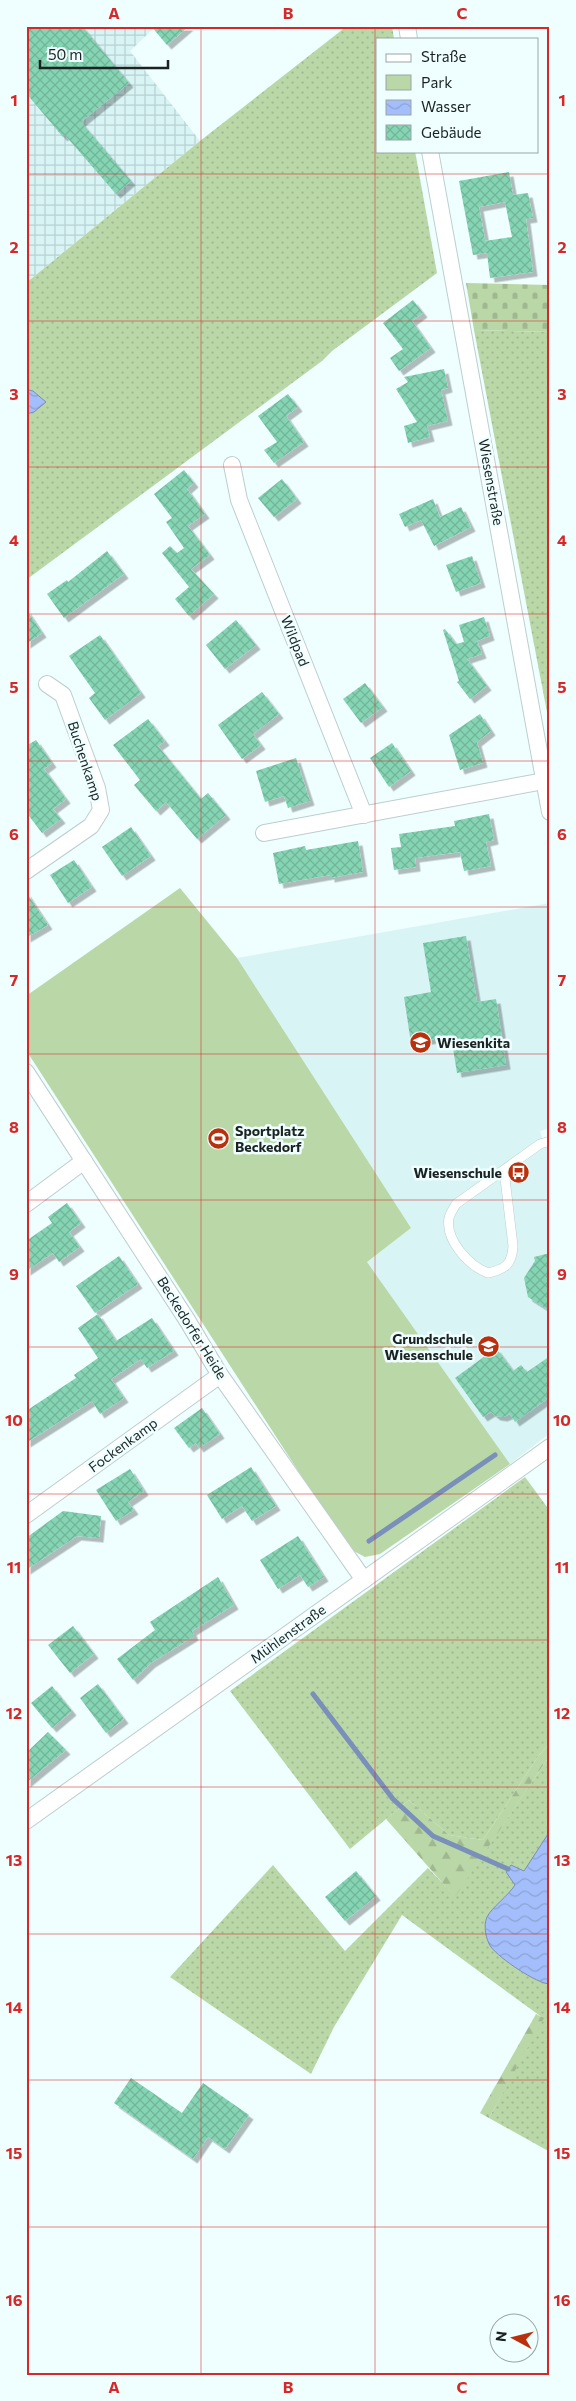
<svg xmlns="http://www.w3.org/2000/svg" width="576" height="2401" font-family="Commissioner,sans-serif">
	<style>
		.built { fill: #d8f4f5 }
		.industrial { fill: url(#industrial-grid) }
		.green { fill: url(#green-dots) }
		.forest { fill: url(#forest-firs) }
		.cemetery { fill: url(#cemetery-stones) }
		.pitch { fill: #bad7a7 }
		.water { fill: url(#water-waves); stroke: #7a8fb9 }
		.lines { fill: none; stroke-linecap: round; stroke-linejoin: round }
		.stream { stroke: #7a8fb9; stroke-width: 5 }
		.building { fill: url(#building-cross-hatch); fill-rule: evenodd; filter: url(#shadow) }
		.lane-casing { stroke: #bccece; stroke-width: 10 }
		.street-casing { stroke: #bccece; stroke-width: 18 }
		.lane { stroke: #fff; stroke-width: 9 }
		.street { stroke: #fff; stroke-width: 16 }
		.grid { fill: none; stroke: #d62828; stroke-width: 1; stroke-opacity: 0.55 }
		.labels { text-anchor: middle; stroke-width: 5; stroke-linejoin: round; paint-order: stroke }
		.street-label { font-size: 14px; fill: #1b2222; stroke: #effefe }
		.poi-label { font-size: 14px; font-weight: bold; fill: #1b2222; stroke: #effefe; text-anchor: start }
		.neatline { fill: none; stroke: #d62828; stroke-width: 2 }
		.grid-label { font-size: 16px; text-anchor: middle; font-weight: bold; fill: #d62828 }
	</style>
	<defs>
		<pattern id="industrial-grid" width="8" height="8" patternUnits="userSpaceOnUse" patternTransform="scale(1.25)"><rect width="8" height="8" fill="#d8f4f5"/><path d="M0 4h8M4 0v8" fill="none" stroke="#b9d1d2"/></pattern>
		<pattern id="green-dots" width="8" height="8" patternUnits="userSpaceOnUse" patternTransform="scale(1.25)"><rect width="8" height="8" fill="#bad7a7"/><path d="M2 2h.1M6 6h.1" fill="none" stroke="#9fb88f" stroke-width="1.8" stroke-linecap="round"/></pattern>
		<pattern id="forest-firs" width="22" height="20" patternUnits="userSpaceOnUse" patternTransform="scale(1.25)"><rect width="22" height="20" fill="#bad7a7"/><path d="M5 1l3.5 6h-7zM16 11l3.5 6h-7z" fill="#9fb88f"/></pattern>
		<pattern id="cemetery-stones" width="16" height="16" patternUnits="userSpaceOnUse" patternTransform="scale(1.25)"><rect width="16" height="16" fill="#bad7a7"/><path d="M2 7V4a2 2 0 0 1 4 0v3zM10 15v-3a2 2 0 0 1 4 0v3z" fill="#9fb88f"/></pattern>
		<pattern id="water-waves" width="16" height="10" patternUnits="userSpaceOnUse" patternTransform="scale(1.25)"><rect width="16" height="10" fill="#a3befa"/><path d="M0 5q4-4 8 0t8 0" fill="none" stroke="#8ca3d6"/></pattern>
		<pattern id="building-cross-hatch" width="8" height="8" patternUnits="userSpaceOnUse" patternTransform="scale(1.25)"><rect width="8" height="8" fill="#85d4b4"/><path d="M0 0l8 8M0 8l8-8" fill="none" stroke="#72b69a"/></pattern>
		<filter id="shadow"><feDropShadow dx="4.5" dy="4.5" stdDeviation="0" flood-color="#0004"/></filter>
	</defs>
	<rect width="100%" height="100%" fill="#effefe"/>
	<path class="built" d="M550 903V1128L540 1131 545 1147H550V1433L510 1464 367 1262 411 1228 237 958Z"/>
	<path class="industrial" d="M26 26H156L130 51 200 141 26 283Z"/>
	<g class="green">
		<path d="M347 26H392L394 39H377V151H415L437 273 332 351 322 361 26 580V283L200 141Z"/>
		<path d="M474 330 550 332V728Z"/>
		<path d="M525 1477 550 1511V1743L539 1755 483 1840 449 1835 409 1800 350 1849 230 1691Z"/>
		<path d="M550 1755V2152L489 2118 543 2018 402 1915 334 2027 311 2074 170 1977 273 1865 345 1951 428 1868 455 1896Z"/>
	</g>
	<g class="forest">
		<path d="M550 1743V1755L455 1897 386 1819 409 1800 449 1835 483 1840 539 1755Z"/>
		<path d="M536 2014 544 2018 489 2118 480 2113Z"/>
	</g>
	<path class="cemetery" d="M466 283 550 285V332L474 330Z"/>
	<path class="pitch" d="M180 888 237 958 411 1228 367 1262 510 1464 380 1554 365 1557 348 1548 26 1050V996Z"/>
	<g class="water">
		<path d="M29 390 33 391 46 402 34 412 26 414V391Z"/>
		<path d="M550 1831V1984C537 1984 499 1958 491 1947 486 1940 483 1926 487 1917 492 1907 508 1896 515 1885L506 1872 511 1865 524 1871Z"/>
	</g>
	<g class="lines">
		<g class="stream">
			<path d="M369 1541 495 1455"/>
			<path d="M313 1694 393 1799 433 1836 508 1869"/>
		</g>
	</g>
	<g class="building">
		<path d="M26 26H82L129 83 81 122 131 181 116 194 65 135 63 137 26 93Z"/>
		<path d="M151 26H189L167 45Z"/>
		<path d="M509 172 513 195 528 193 533 218 526 219 533 272 490 278 487 253 473 255 459 181ZM505 202 512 237 485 241 486 245 479 207Z"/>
		<path d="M413 300 423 313 412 321 431 348 399 371 390 358 403 349 383 323Z"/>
		<path d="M444 369 448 388 441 390 448 421 427 426 430 437 408 443 404 426 417 422 396 389 408 382 404 377Z"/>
		<path d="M288 394 298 407 286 416 304 442 274 463 264 450 277 442 258 416Z"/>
		<path d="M184 470 194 483 187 489 205 514 188 526 210 555 191 569 214 594 189 616 175 599 189 587 162 553 170 546 177 553 184 548 166 522 172 518 154 494Z"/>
		<path d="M282 479 297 499 274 517 258 498Z"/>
		<path d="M433 499 440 517 461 507 471 527 434 546 421 520 405 527 399 514Z"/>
		<path d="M107 551 124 574 64 618 47 594 67 580 68 582Z"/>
		<path d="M472 556 481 583 456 592 446 565Z"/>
		<path d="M26 609 42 633 26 644Z"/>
		<path d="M484 617 490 636 477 641 482 654 467 659 487 686 470 699 457 682 459 681 443 630 445 629 456 644 464 642 459 625Z"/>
		<path d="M236 620 256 645 225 669 206 645Z"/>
		<path d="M100 635 141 693 105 720 89 698 95 693 69 656Z"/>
		<path d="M365 683 383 707 361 723 343 699Z"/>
		<path d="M262 692 279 714 253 734 261 745 242 759 218 725Z"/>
		<path d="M480 714 491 731 477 742 483 763 460 770 449 735Z"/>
		<path d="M148 719 165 741 158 746 201 799 208 793 226 815 197 839 166 802 156 811 134 785 140 780 113 745Z"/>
		<path d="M36 740 52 763 44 769 66 799 53 809 61 819 42 833 26 812V746Z"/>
		<path d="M392 743 411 771 389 787 370 758Z"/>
		<path d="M296 758 310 801 288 808 284 796 265 802 256 771Z"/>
		<path d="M489 814 494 840 486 842 491 866 464 871 460 852 415 858 416 867 394 870 391 848 401 847 399 834 455 826 454 821Z"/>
		<path d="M131 827 151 856 122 876 102 847Z"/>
		<path d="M358 841 363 872 330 878V875L279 884 273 853 305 846 306 850Z"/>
		<path d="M74 860 92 887 68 903 50 875Z"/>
		<path d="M26 892 48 925 26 938Z"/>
		<path d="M466 936 477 1002 496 999 506 1065 457 1073 451 1036 411 1043 404 997 431 992 423 943Z"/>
		<path d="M67 1203 81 1223 69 1232 80 1247 59 1262 53 1253 26 1271V1241L52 1223 48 1217Z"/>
		<path d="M550 1253V1311L528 1297 524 1278 535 1261 534 1257Z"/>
		<path d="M119 1256 138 1284 95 1313 76 1286Z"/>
		<path d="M98 1314 116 1341 152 1318 174 1351 147 1368 141 1359 111 1379 124 1398 100 1414 92 1401 26 1443V1411L76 1378 74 1375 98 1358 78 1328Z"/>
		<path d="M496 1348 513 1371 521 1365 527 1372 550 1356V1397L515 1422 510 1414 503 1417 496 1416 491 1412 483 1417 455 1378Z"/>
		<path d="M202 1408 220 1434 199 1448 196 1443 189 1448 174 1428Z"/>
		<path d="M251 1467 276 1506 252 1521 242 1506 222 1519 207 1495Z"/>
		<path d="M130 1469 144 1491 128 1502 134 1510 116 1521 96 1490Z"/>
		<path d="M63 1511 101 1516 99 1538 77 1536 26 1570V1538Z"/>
		<path d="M298 1536 324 1577 308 1587 300 1575 278 1589 260 1560Z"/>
		<path d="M218 1577 234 1605 192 1631 194 1636 151 1663 133 1680 117 1659 155 1630 150 1622Z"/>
		<path d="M73 1626 94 1654 70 1673 48 1645Z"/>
		<path d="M98 1684 124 1719 106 1733 80 1698Z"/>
		<path d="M52 1686 72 1711 52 1728 31 1703Z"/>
		<path d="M48 1732 66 1750 26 1783V1753Z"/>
		<path d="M356 1871 376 1896 345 1921 325 1897Z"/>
		<path d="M131 2078 182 2113 203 2083 249 2115 225 2149 208 2137 193 2159 114 2103Z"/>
	</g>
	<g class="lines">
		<defs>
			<path id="lane" d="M504 1170 513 1246C512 1264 506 1269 488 1273 469 1266 445 1240 449 1218 450 1213 454 1208 456 1204L540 1144 550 1141"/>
			<g id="street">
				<path d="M407 26 409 39"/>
				<path d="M430 151 550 812"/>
				<path d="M232 465 239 500 364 815"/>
				<path d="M264 833 544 781"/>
				<path d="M26 871 91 826 101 810 97 788 63 695 47 684"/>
				<path d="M26 1072 187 1320 220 1375 364 1580"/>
				<path d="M26 1204 84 1161"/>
				<path d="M26 1515 220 1375"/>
				<path d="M26 1821 550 1447"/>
			</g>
		</defs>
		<use href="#lane" class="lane-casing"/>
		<use href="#street" class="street-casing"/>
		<use href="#lane" class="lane"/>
		<use href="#street" class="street"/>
	</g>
	<path class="grid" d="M201 26V2375M375 26V2375M26 174H550M26 321H550M26 467H550M26 614H550M26 761H550M26 907H550M26 1054H550M26 1200H550M26 1347H550M26 1494H550M26 1640H550M26 1787H550M26 1934H550M26 2080H550M26 2227H550"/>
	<defs>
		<symbol id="school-disc" viewBox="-11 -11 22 22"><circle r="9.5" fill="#bb300c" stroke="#effefe"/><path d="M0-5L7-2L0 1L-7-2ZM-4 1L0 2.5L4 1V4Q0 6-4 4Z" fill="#fff"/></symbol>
		<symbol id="stadium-disc" viewBox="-11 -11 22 22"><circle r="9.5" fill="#bb300c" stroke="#effefe"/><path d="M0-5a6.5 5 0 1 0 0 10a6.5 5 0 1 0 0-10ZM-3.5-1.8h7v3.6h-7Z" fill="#fff"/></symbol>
		<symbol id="bus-disc" viewBox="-11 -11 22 22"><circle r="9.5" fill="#bb300c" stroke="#effefe"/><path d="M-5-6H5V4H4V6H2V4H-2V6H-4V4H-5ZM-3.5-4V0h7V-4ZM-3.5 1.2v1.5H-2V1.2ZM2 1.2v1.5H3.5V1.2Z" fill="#fff"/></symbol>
	</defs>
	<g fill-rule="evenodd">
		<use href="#school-disc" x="408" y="1030" width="25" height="25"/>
		<use href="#stadium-disc" x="206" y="1126" width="25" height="25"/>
		<use href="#bus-disc" x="506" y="1160" width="25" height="25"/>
		<use href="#school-disc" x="476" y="1334" width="25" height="25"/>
	</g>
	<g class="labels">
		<g class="street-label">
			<text transform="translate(491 482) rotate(80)" y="5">Wiesenstraße</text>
			<text transform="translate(295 641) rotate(68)" y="5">Wildpad</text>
			<text transform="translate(85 761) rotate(72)" y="5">Buchenkamp</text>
			<text transform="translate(192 1328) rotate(58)" y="5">Beckedorfer Heide</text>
			<text transform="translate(123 1445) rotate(-36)" y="5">Fockenkamp</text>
			<text transform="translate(288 1634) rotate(-36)" y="5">Mühlenstraße</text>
		</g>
		<g class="poi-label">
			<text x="437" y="1048">Wiesenkita</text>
			<text x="235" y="1136">Sportplatz<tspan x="235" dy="16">Beckedorf</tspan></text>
			<text x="502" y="1178" text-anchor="end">Wiesenschule</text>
			<text x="473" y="1344" text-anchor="end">Grundschule<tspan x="473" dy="16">Wiesenschule</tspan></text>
		</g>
	</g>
	<rect width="576" height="2401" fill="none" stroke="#effefe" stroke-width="55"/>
	<rect x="376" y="38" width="162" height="115" fill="#effefe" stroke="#9aa6a6"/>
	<rect x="386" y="54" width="25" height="8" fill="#ffffff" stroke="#9aa6a6"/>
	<text x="421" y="62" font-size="15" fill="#1b2222">Straße</text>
	<rect x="386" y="75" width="25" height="15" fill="#bad7a7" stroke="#9aa6a6"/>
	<text x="421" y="88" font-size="15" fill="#1b2222">Park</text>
	<rect x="386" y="100" width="25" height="15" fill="url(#water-waves)" stroke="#9aa6a6"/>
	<text x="421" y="112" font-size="15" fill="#1b2222">Wasser</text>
	<rect x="386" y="125" width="25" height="15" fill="url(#building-cross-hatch)" stroke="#9aa6a6"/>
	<text x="421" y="138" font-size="15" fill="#1b2222">Gebäude</text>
	<g transform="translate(514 2338) rotate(277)"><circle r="24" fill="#effefe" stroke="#9aa6a6"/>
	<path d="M0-4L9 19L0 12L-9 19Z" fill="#bb300c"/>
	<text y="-8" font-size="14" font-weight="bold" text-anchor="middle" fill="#1b2222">N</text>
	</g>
	<path d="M40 60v8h128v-8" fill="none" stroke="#1b2222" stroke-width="2.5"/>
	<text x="48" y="60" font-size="15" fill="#1b2222" stroke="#effefe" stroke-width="4" paint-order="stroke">50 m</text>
	<rect x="28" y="28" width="520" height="2346" class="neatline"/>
	<g class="grid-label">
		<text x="114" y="19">A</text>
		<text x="288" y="19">B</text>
		<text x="462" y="19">C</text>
		<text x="14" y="106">1</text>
		<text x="562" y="106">1</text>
		<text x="14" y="253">2</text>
		<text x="562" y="253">2</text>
		<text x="14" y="400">3</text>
		<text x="562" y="400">3</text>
		<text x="14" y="546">4</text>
		<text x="562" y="546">4</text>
		<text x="14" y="693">5</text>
		<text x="562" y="693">5</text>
		<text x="14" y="840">6</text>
		<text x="562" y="840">6</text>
		<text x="14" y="986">7</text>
		<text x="562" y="986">7</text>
		<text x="14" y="1133">8</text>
		<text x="562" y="1133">8</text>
		<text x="14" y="1280">9</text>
		<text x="562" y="1280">9</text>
		<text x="14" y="1426">10</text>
		<text x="562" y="1426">10</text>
		<text x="14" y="1573">11</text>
		<text x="562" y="1573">11</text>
		<text x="14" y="1719">12</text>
		<text x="562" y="1719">12</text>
		<text x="14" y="1866">13</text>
		<text x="562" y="1866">13</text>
		<text x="14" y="2013">14</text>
		<text x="562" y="2013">14</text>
		<text x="14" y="2159">15</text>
		<text x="562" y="2159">15</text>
		<text x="14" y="2306">16</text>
		<text x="562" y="2306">16</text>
		<text x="114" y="2393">A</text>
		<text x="288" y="2393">B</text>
		<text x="462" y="2393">C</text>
	</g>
</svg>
